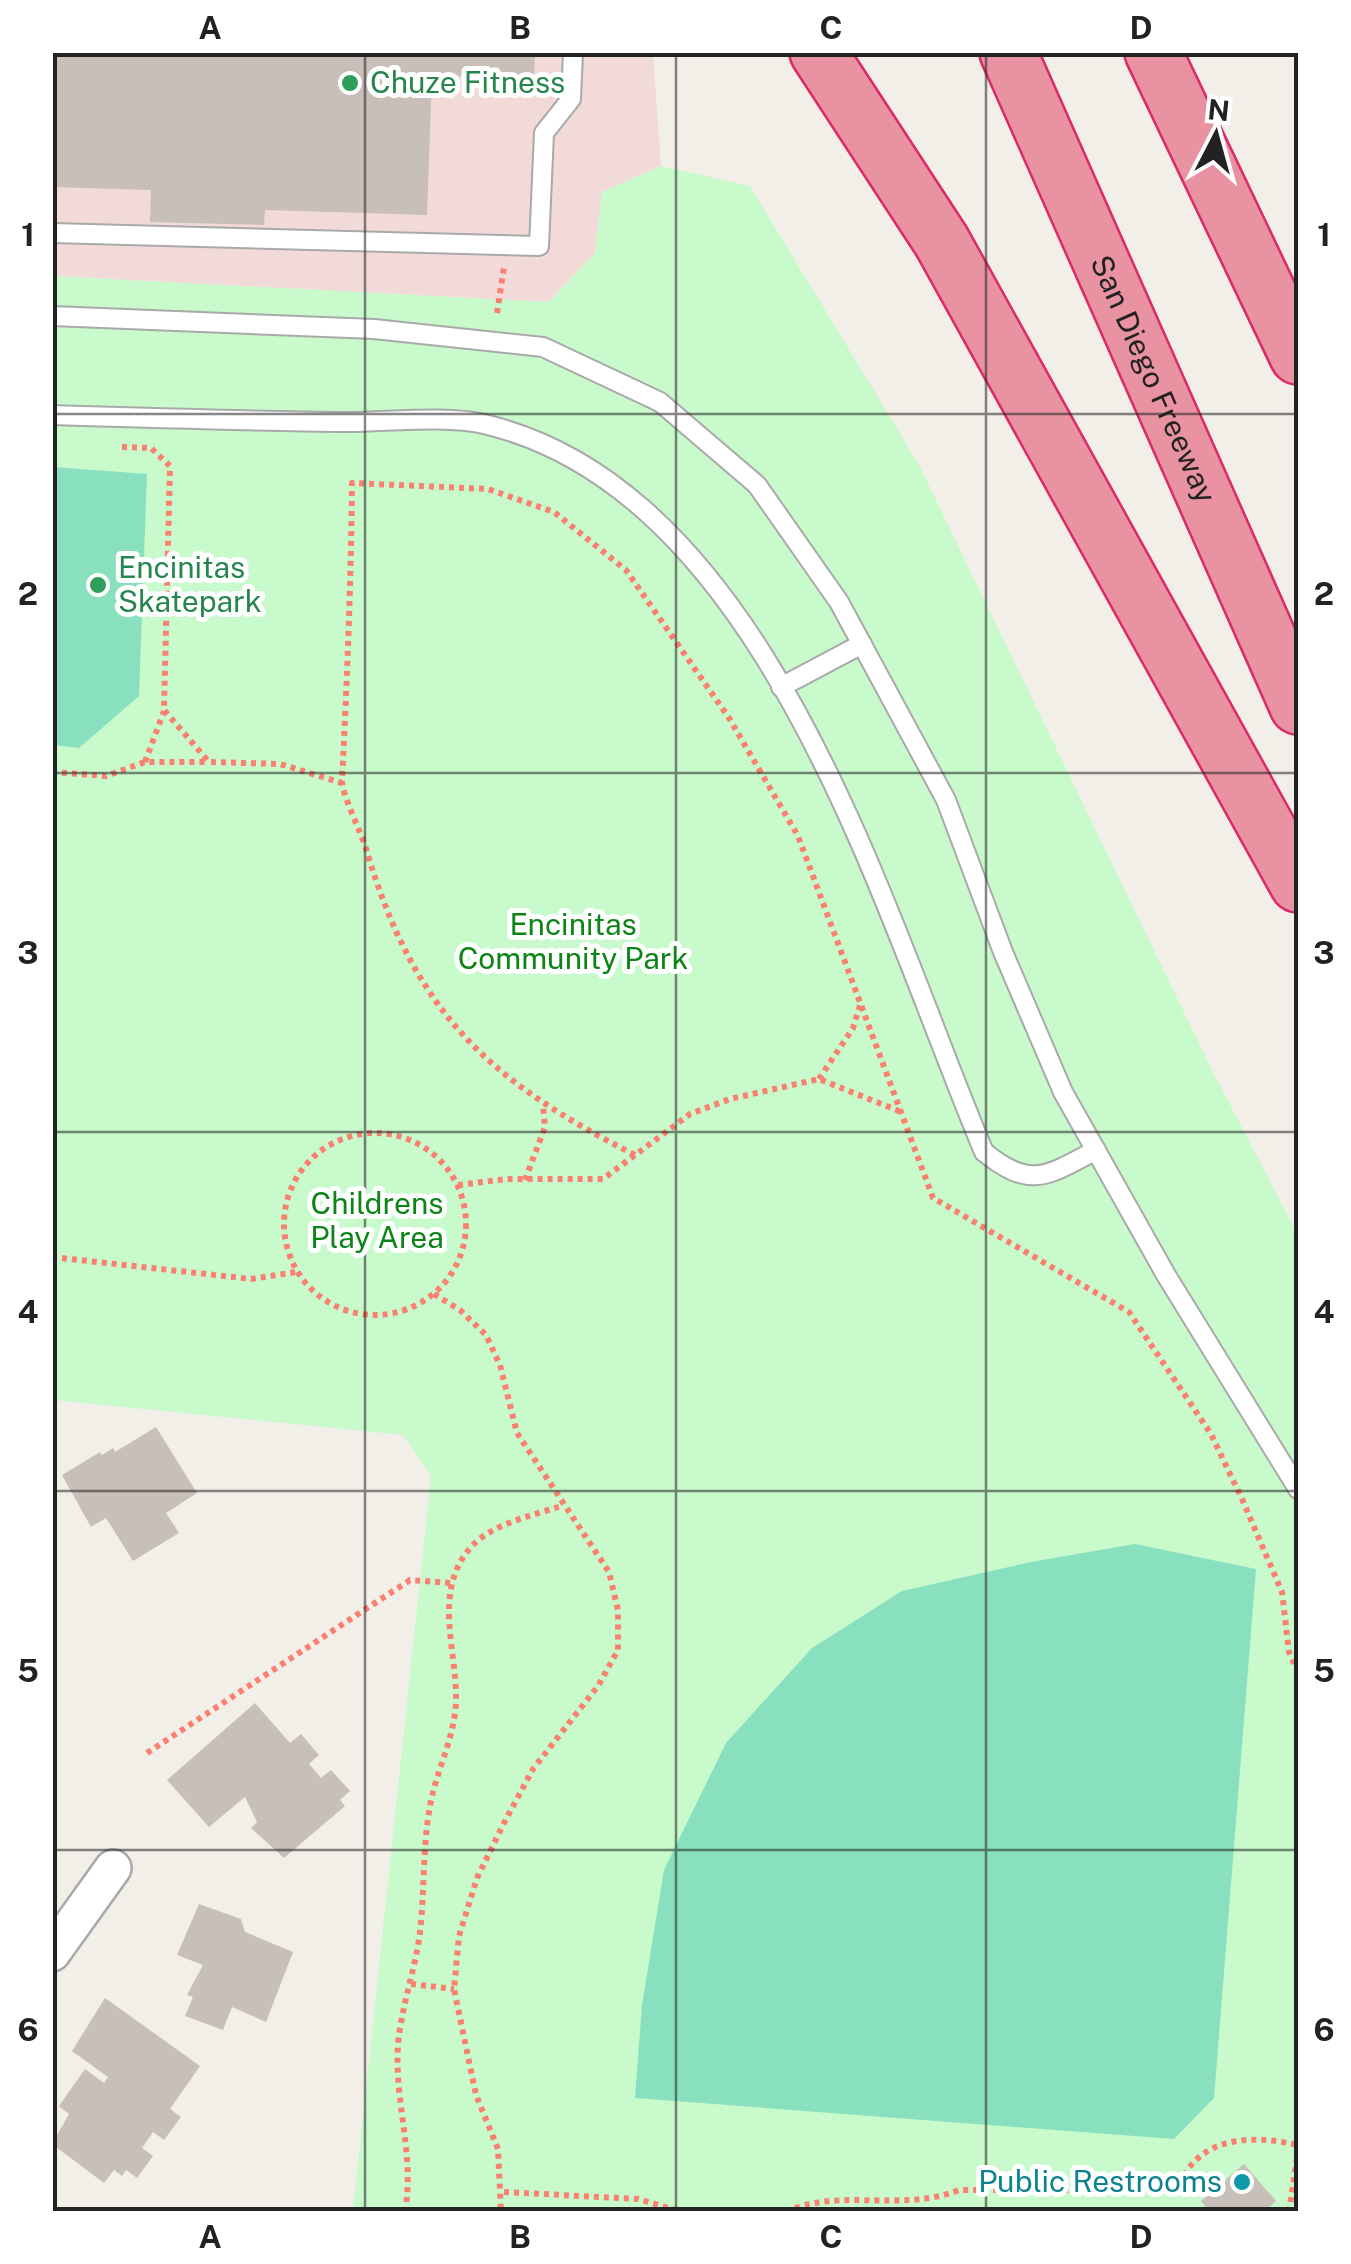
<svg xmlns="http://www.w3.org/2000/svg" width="1351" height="2264" font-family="'Public Sans',sans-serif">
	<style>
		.commercial { fill: #f2dad9 }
		.park { fill: #c8facc }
		.pitch { fill: #88e0be }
		.building { fill: #c7bfb8 }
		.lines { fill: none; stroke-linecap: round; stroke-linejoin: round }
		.service-casing { stroke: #a9a9a9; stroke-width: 22 }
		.minor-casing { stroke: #a9a9a9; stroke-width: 40 }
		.motorway-casing { stroke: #dc2a67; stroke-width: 60 }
		.path { stroke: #fa8072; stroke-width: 6; stroke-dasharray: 5 5; stroke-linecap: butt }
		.service { stroke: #fff; stroke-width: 18 }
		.minor { stroke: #fff; stroke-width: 35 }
		.motorway { stroke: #e892a2; stroke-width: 55 }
		.grid { fill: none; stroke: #222; stroke-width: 2.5; stroke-opacity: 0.55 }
		.leisure-dot { fill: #2e9e5b; stroke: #fff; stroke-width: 4 }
		.culture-dot { fill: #0f9aa8; stroke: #fff; stroke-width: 4 }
		.labels { text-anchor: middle; stroke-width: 10; stroke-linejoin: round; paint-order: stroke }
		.leisure-label { font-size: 30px; fill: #27864d; stroke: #fff; text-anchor: start }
		.street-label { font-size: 30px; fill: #222; stroke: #fff }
		.park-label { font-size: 30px; fill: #0c8416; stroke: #fff }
		.culture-label { font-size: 30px; fill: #0d838f; stroke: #fff; text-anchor: end }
		.neatline { fill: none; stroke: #222; stroke-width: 4 }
		.grid-label { font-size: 32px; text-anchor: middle; font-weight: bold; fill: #222 }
	</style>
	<rect width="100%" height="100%" fill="#f2efe9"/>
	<path class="commercial" d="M53 53H653L661 166 602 192 595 253 549 302 53 276Z"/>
	<path class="park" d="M661 166 750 186 919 465 1211 1068 1298 1235V2211H353L431 1476 403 1435 53 1400V276L549 302 595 253 602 192Z"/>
	<g class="pitch">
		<path d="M53 467 147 474 139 696 79 748 53 745Z"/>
		<path d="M1135 1544 1256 1569 1214 2098 1174 2139 635 2098 642 2005 664 1870 726 1743 812 1648 902 1591 1031 1562Z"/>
	</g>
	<g class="building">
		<path d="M52 52H535L534 78 432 75 427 215 265 210 264 225 150 222 151 190 52 187Z"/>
		<path d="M156 1427 197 1493 166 1513 179 1533 133 1561 106 1518 91 1527 62 1475 100 1452 102 1455 113 1448 115 1452Z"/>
		<path d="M255 1703 290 1743 301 1734 319 1755 309 1764 321 1778 331 1770 350 1791 340 1800 345 1806 284 1858 251 1828 257 1822 245 1797 209 1827 167 1780Z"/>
		<path d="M199 1904 241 1919 245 1932 293 1952 266 2022 232 2007 223 2030 185 2016 193 1997 187 1995 203 1965 177 1955Z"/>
		<path d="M105 1998 200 2066 170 2109 181 2117 164 2140 153 2132 142 2148 153 2156 137 2178 126 2170 122 2176 114 2170 104 2183 52 2144 69 2114 59 2106 85 2069 104 2083 108 2077 72 2051Z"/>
		<path d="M1244 2164 1276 2201 1264 2212H1210L1201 2201Z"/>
	</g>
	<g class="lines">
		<defs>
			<g id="service">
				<path d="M52 233 539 246 544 133 571 99 573 52"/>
				<path d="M52 316 374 329 543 347 660 402 757 485 839 602 946 800 1003 952 1063 1092 1166 1275 1298 1489"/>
				<path d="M52 415C151 418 250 421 348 422 388 422 446 415 484 424 769 491 884 916 984 1152 1031 1190 1047 1176 1096 1150"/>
				<path d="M781 687 862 644"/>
			</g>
			<path id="minor" d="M52 1953 113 1868"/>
			<g id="motorway">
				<path d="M818 52 942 242 1298 884"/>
				<path id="s1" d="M1008 52 1298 706"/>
				<path d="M1153 52 1298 356"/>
			</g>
		</defs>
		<use href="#service" class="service-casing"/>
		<use href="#minor" class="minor-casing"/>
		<use href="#motorway" class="motorway-casing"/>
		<g class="path">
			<path d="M497 313 504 267"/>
			<path d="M122 447 151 448 170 466 164 710 209 762 280 764 342 783"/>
			<path d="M145 762 164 711"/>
			<path d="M52 772 106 776 145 762H209"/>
			<path d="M819 1079 853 1028 861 1002"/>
			<circle cx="375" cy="1224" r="91"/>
			<path d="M635 1155C489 1081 415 1013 367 852 363 836 342 795 342 781 347 682 351 583 352 483L488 489 554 512 626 570 729 718 798 836 933 1198 1129 1312 1211 1434 1242 1499 1282 1592 1289 1652 1298 1672"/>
			<path d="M525 1180 545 1127 543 1105"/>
			<path d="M458 1185 507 1179H603L690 1114 730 1099 819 1079 899 1111"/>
			<path d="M52 1257 251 1279 297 1272"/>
			<path d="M434 1294 460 1310 486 1335 500 1365 517 1433 609 1572 618 1610V1650L598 1686 533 1769 505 1821 477 1878 459 1936 454 1989 476 2095 498 2149 501 2212"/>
			<path d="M147 1753 410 1580 451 1583"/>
			<path d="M411 1984 454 1989"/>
			<path d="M504 2192 638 2199 682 2212"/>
			<path d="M405 2212C415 2154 394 2102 398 2045 401 2008 415 1970 420 1933 425 1888 422 1841 432 1796 440 1763 455 1734 456 1701 457 1649 432 1591 471 1547 493 1523 532 1516 561 1506"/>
			<path d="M786 2212C838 2187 902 2213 959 2190H1177C1197 2136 1249 2134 1298 2145"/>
			<path d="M1289 2212 1298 2151"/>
		</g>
		<use href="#service" class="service"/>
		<use href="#minor" class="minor"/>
		<use href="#motorway" class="motorway"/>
	</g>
	<path class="grid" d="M365 52V2212M676 52V2212M986 52V2212M52 414H1298M52 773H1298M52 1132H1298M52 1491H1298M52 1850H1298"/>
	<g class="leisure-dot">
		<circle cx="350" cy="83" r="10"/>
		<circle cx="98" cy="585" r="10"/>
	</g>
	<circle class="culture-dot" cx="1242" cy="2182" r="10"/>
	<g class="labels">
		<g class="leisure-label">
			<text x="370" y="93">Chuze Fitness</text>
			<text x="118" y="578">Encinitas<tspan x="118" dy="34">Skatepark</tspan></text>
		</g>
		<g class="street-label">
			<text dy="10" stroke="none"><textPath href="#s1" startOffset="358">San Diego Freeway</textPath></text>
		</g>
		<g class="park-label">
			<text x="573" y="935">Encinitas<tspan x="573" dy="34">Community Park</tspan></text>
			<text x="377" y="1214">Childrens<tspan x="377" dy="34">Play Area</tspan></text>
		</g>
		<g class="culture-label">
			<text x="1222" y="2192">Public Restrooms</text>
		</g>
	</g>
	<rect width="1351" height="2264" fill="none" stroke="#ffffff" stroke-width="110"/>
	<g transform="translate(1216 135) rotate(6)" stroke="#ffffff" stroke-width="8" paint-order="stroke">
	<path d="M0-8L18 38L0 25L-18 38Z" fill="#222222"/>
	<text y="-15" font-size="28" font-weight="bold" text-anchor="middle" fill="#222222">N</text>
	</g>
	<rect x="55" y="55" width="1241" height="2154" class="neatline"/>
	<g class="grid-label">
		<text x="210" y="39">A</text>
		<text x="520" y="39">B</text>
		<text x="831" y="39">C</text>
		<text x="1141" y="39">D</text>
		<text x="28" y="246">1</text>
		<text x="1324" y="246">1</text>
		<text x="28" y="605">2</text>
		<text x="1324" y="605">2</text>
		<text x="28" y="964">3</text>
		<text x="1324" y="964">3</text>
		<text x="28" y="1323">4</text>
		<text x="1324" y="1323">4</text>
		<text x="28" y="1682">5</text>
		<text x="1324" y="1682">5</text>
		<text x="28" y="2041">6</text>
		<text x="1324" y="2041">6</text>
		<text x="210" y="2248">A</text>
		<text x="520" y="2248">B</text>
		<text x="831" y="2248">C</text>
		<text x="1141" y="2248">D</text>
	</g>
</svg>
